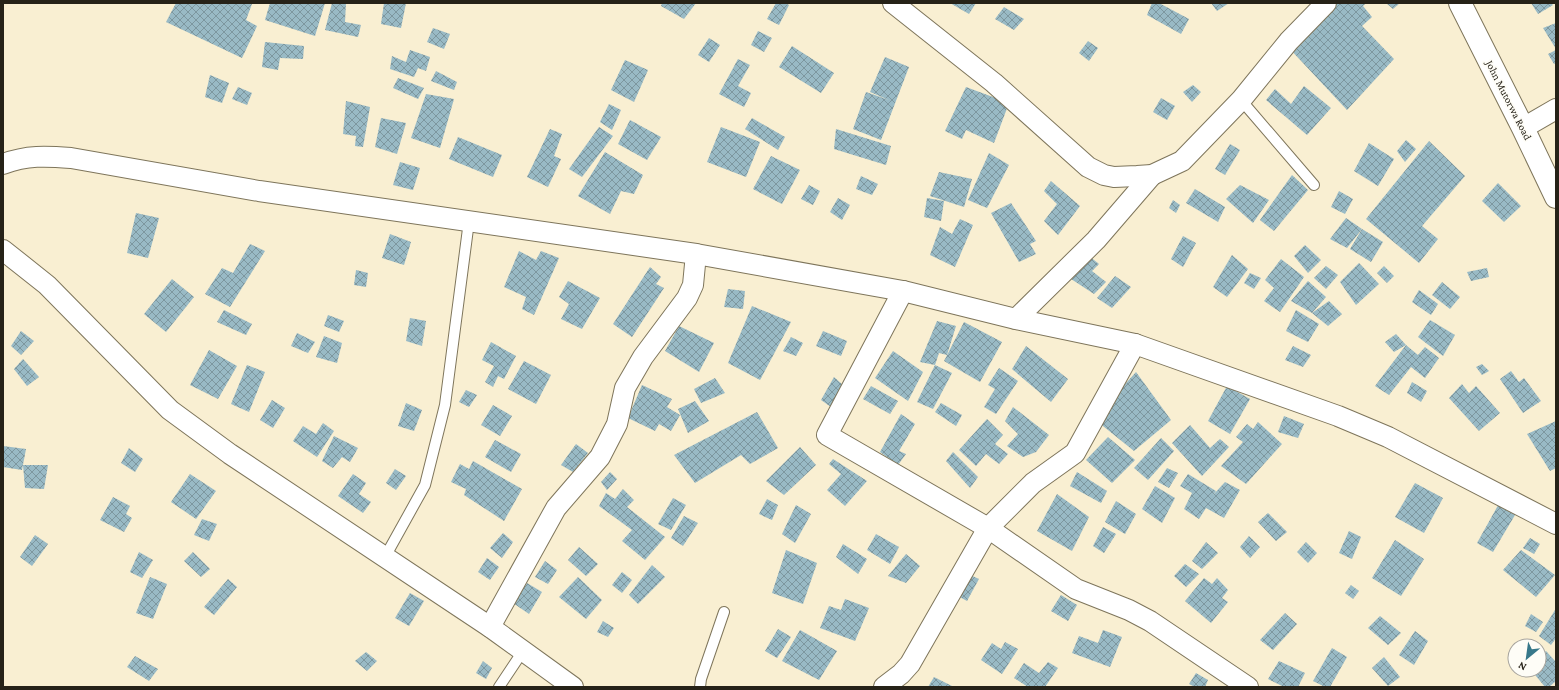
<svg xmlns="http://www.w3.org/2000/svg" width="1559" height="690" font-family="'Crimson Pro',serif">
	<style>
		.building { fill: url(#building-cross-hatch) }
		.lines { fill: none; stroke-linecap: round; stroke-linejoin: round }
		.lane-casing { stroke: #7e755b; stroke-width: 12 }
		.street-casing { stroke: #7e755b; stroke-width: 22 }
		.secondary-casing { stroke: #7e755b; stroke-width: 24 }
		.lane { stroke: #fff; stroke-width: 10 }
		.street { stroke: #fff; stroke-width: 20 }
		.secondary { stroke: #fff; stroke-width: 22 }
		.labels { text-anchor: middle; stroke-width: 3.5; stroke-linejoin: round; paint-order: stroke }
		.street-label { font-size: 11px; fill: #262218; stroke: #fefdf7 }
	</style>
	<defs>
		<pattern id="building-cross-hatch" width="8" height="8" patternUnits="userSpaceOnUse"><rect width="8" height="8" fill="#99bac5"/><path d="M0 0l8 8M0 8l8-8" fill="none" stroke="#7d979f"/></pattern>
	</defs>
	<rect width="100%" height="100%" fill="#f9efd2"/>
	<g class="building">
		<path d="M176 3 252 4 246 20 257 26 242 58 166 22Z"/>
		<path d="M270 3H325L315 36 265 20Z"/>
		<path d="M332 3H346L345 22 361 25 358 37 325 30Z"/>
		<path d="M384 3H406L401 28 381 24Z"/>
		<path d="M662 3H696L684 19 661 6Z"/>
		<path d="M776 3H785L789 5 779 25 767 19Z"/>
		<path d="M950 3H976L969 14Z"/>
		<path d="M1152 3H1159L1189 19 1181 34 1147 15Z"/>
		<path d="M1211 3H1229L1217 11Z"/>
		<path d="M1332 3H1366L1363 6 1372 17 1362 26 1394 59 1347 110 1289 48Z"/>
		<path d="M1386 3H1400L1393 9Z"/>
		<path d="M1531 3H1551L1553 5 1538 14Z"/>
		<path d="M1004 7 1024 19 1014 30 995 19Z"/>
		<path d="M1556 23V49L1543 28Z"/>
		<path d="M433 28 450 34 444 49 427 42Z"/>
		<path d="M758 31 772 38 764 52 751 45Z"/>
		<path d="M709 38 720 45 709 62 698 55Z"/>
		<path d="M1088 41 1098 48 1089 61 1079 53Z"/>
		<path d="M265 42 304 46 303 59 280 58 278 70 262 67Z"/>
		<path d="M792 46 834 73 821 93 779 67Z"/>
		<path d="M410 50 430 57 426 71 418 68 414 77 390 69 392 56 406 62Z"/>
		<path d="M1556 50V63L1554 64 1548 54Z"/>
		<path d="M885 57 909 67 881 140 853 129 866 92 889 100 870 92Z"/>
		<path d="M738 59 750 65 738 86 751 93 744 107 719 94Z"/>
		<path d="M625 60 648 70 634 102 611 90Z"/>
		<path d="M436 71 457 82 454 90 431 81Z"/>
		<path d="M210 75 229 83 222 103 205 97Z"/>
		<path d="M398 78 424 88 418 99 393 88Z"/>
		<path d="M1193 85 1201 92 1192 102 1183 92Z"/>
		<path d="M1304 86 1331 108 1307 135 1266 100 1275 89 1291 104Z"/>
		<path d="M238 87 252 93 247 105 232 99Z"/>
		<path d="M966 87 1009 103 994 143 966 130 962 139 945 131Z"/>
		<path d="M426 94 454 99 440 148 411 138Z"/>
		<path d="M1161 98 1175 106 1167 120 1153 112Z"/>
		<path d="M346 101 370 107 363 147 355 146 356 136 343 134Z"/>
		<path d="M609 104 621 110 612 130 600 122Z"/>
		<path d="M381 118 406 123 397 154 375 147Z"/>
		<path d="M752 118 785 137 778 150 745 129Z"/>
		<path d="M630 120 661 137 647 160 618 144Z"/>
		<path d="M599 127 613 136 582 177 569 169Z"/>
		<path d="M721 127 760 142 746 177 707 162Z"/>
		<path d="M550 129 562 134 554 156 561 159 548 187 527 177Z"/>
		<path d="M836 129 891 146 886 165 834 149Z"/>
		<path d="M458 137 502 155 493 177 449 159Z"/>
		<path d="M1406 140 1416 149 1405 162 1397 151Z"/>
		<path d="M1429 141 1465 176 1422 226 1438 239 1419 263 1366 219Z"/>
		<path d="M1369 143 1394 159 1378 186 1354 171Z"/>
		<path d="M1230 144 1240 150 1225 175 1215 169Z"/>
		<path d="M605 152 643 175 634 194 621 191 610 214 578 196Z"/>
		<path d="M989 153 1009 165 987 208 968 200Z"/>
		<path d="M771 156 800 170 782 204 753 189Z"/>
		<path d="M400 162 420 168 413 190 393 185Z"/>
		<path d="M939 172 972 179 964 207 930 196Z"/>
		<path d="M1292 175 1308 190 1274 231 1260 220Z"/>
		<path d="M861 176 878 184 872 195 856 189Z"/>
		<path d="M1051 181 1080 206 1058 235 1044 221 1057 204 1044 191Z"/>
		<path d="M1498 183 1521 206 1504 222 1482 201Z"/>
		<path d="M809 185 820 191 813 205 801 199Z"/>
		<path d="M1240 185 1269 200 1253 223 1226 199Z"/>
		<path d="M1195 189 1225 207 1218 222 1186 203Z"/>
		<path d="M1339 191 1353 199 1345 214 1331 207Z"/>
		<path d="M838 198 850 205 842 220 830 212Z"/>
		<path d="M927 198 944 201 941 221 924 217Z"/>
		<path d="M1173 200 1180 205 1176 213 1169 208Z"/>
		<path d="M1011 203 1036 241 1030 244 1036 254 1019 262 991 213Z"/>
		<path d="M136 213 159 218 148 258 127 253Z"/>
		<path d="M1346 218 1362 229 1347 248 1330 239Z"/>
		<path d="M960 219 973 225 955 267 930 255 940 227 952 234Z"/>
		<path d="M1362 229 1383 242 1371 262 1350 249Z"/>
		<path d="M390 234 411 242 404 265 382 258Z"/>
		<path d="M1183 236 1196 243 1183 267 1171 259Z"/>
		<path d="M250 244 265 251 230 307 205 294 222 268 233 273Z"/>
		<path d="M1305 245 1321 260 1308 273 1294 256Z"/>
		<path d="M519 251 536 260 541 251 559 258 534 315 522 309 526 297 504 287Z"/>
		<path d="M1232 255 1248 269 1227 297 1213 287Z"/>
		<path d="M1089 256 1099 264 1092 271 1106 282 1094 294 1068 277Z"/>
		<path d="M1281 259 1304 277 1280 312 1264 301 1274 288 1265 280Z"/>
		<path d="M1359 263 1379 284 1356 305 1340 282Z"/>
		<path d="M1326 266 1338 275 1326 289 1314 278Z"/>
		<path d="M1384 266 1394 276 1387 283 1377 273Z"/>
		<path d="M650 267 661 277 656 284 664 288 632 337 613 324Z"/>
		<path d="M1487 268 1489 277 1471 281 1467 272Z"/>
		<path d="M356 270 368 273 366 287 354 285Z"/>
		<path d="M1250 273 1261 278 1254 289 1244 283Z"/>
		<path d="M1115 276 1131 287 1112 308 1097 298Z"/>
		<path d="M172 279 194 297 166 332 144 314Z"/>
		<path d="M568 281 600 298 582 329 561 319 569 304 559 297Z"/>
		<path d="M1308 281 1326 297 1312 313 1291 301Z"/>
		<path d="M1442 282 1460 297 1450 309 1432 295Z"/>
		<path d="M728 289 745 291 743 309 724 307Z"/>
		<path d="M1419 290 1438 304 1431 315 1412 302Z"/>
		<path d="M1329 301 1342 314 1328 326 1312 313Z"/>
		<path d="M752 306 791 322 760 380 728 363Z"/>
		<path d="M224 310 252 324 246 335 217 322Z"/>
		<path d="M1296 310 1319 324 1308 342 1286 331Z"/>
		<path d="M328 315 344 321 339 332 324 326Z"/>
		<path d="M410 318 426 321 422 346 406 341Z"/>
		<path d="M1430 320 1455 335 1443 356 1418 337Z"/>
		<path d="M937 321 956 326 947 355 939 353 935 365 920 362Z"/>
		<path d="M964 322 1002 342 980 382 944 361Z"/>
		<path d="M679 326 714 343 699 372 665 351Z"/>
		<path d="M21 331 34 341 21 355 11 346Z"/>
		<path d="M823 331 847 341 841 356 816 346Z"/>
		<path d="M297 333 315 342 308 353 291 346Z"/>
		<path d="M1396 334 1406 345 1394 352 1385 342Z"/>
		<path d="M324 336 342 343 337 363 316 357Z"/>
		<path d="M791 337 803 343 796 356 783 351Z"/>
		<path d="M491 342 516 356 504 379 498 376 493 387 485 382 494 366 482 360Z"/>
		<path d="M1406 345 1418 355 1425 347 1439 358 1425 378 1411 367 1389 395 1375 386Z"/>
		<path d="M1026 346 1068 379 1051 402 1012 369Z"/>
		<path d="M1293 346 1311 355 1303 367 1285 360Z"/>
		<path d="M209 350 237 366 218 399 190 385Z"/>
		<path d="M893 351 923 372 908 401 875 378Z"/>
		<path d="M23 359 39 377 27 386 14 369Z"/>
		<path d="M524 361 551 375 536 404 508 389Z"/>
		<path d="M1482 364 1489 371 1482 375 1476 367Z"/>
		<path d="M247 365 265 372 249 412 231 404Z"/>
		<path d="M935 365 952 373 933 409 917 402Z"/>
		<path d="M999 368 1018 381 996 414 984 407 995 389 988 385Z"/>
		<path d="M1511 371 1519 382 1524 378 1541 401 1523 413 1500 379Z"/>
		<path d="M1136 372 1171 420 1134 451 1098 422 1108 403Z"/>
		<path d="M834 377 843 385 831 407 821 400Z"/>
		<path d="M715 378 725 393 701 403 694 389Z"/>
		<path d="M1412 382 1427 391 1421 402 1407 393Z"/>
		<path d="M1462 384 1469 393 1476 386 1500 413 1479 431 1449 398Z"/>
		<path d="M642 385 672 399 667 407 680 415 671 431 659 424 655 431 628 418Z"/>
		<path d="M871 386 898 401 890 414 863 399Z"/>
		<path d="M1227 386 1250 399 1230 434 1208 421Z"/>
		<path d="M466 390 477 395 469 407 459 402Z"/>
		<path d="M272 400 285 408 273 428 260 420Z"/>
		<path d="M695 401 709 421 688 433 678 409Z"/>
		<path d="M406 403 422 410 414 431 398 426Z"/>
		<path d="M941 403 962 415 956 426 935 412Z"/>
		<path d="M493 405 512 416 500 436 481 425Z"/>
		<path d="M1013 407 1049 435 1036 452 1023 457 1007 446 1018 434 1005 421Z"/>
		<path d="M757 412 778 448 750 464 741 455 695 483 674 455Z"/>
		<path d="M901 414 915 424 899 451 906 454 898 465 880 452Z"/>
		<path d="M1284 416 1304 424 1298 438 1278 432Z"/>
		<path d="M987 419 1003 435 995 444 1008 454 999 464 986 454 976 466 959 450Z"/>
		<path d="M1556 421V468L1550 471 1527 434Z"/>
		<path d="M1258 422 1282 444 1246 484 1221 466 1243 442 1236 437 1247 424 1253 429Z"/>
		<path d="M323 423 334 431 317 457 293 441 303 426 316 434Z"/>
		<path d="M1190 425 1210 448 1220 439 1229 447 1202 476 1172 443Z"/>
		<path d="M334 436 358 448 350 462 342 457 333 468 322 461Z"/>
		<path d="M1108 437 1135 460 1112 483 1086 460Z"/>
		<path d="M1161 438 1174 451 1148 480 1134 468Z"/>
		<path d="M495 440 521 454 511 472 485 457Z"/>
		<path d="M576 444 588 453 573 472 561 465Z"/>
		<path d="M3 446 26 449 22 470 3 467Z"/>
		<path d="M800 447 816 465 784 495 766 481Z"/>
		<path d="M129 448 143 459 135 472 121 463Z"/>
		<path d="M953 452 978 477 970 488 946 461Z"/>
		<path d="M833 459 867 481 845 506 827 490 841 474 829 464Z"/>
		<path d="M473 461 522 489 504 521 464 495 466 489 451 482 460 464 469 469Z"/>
		<path d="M23 465H48L44 489 25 488Z"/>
		<path d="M1167 468 1178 473 1169 488 1158 482Z"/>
		<path d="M395 469 406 476 396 490 386 483Z"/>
		<path d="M610 472 617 479 607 490 601 482Z"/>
		<path d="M1077 472 1107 491 1101 503 1070 486Z"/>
		<path d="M190 474 216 491 196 519 171 502Z"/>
		<path d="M353 474 366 483 359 494 371 502 363 513 338 496Z"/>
		<path d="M1188 474 1216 491 1213 495 1225 482 1240 490 1224 518 1206 508 1199 519 1184 509 1192 493 1180 486Z"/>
		<path d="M1415 483 1443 498 1424 533 1395 517Z"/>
		<path d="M1155 486 1175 498 1162 523 1142 509Z"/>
		<path d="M623 489 634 500 627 507 665 537 645 560 622 541 632 530 599 506 606 493 615 499Z"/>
		<path d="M1057 494 1089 517 1072 551 1037 531Z"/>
		<path d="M113 497 130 506 126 514 132 518 124 532 100 520Z"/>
		<path d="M673 498 686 505 671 530 658 524Z"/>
		<path d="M767 499 778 505 772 520 759 514Z"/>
		<path d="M1501 500 1518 510 1493 552 1477 543Z"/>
		<path d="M1116 501 1136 514 1125 534 1105 522Z"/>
		<path d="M796 505 811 514 795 543 782 534Z"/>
		<path d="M1268 513 1287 532 1276 541 1258 522Z"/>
		<path d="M684 516 698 523 683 546 671 538Z"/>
		<path d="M202 519 217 524 209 541 194 535Z"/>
		<path d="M1103 527 1116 534 1104 553 1093 546Z"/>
		<path d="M1349 531 1361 537 1352 559 1339 553Z"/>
		<path d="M503 533 513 542 502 558 490 548Z"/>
		<path d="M876 534 899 547 890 564 867 550Z"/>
		<path d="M35 535 48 544 32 566 20 557Z"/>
		<path d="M1249 536 1260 547 1250 558 1240 547Z"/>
		<path d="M1530 538 1540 544 1534 554 1523 548Z"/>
		<path d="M1395 540 1424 559 1401 596 1372 578Z"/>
		<path d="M1206 542 1218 553 1202 569 1192 561Z"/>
		<path d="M1306 542 1317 553 1308 563 1297 552Z"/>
		<path d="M843 544 867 559 858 574 836 557Z"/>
		<path d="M579 547 598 564 586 576 568 560Z"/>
		<path d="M786 550 817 563 803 604 772 593Z"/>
		<path d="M1521 550 1555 575 1536 597 1503 570Z"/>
		<path d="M139 552 153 560 142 578 130 572Z"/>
		<path d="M193 552 210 569 201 577 184 561Z"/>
		<path d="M906 554 920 566 906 583 888 576Z"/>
		<path d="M487 558 499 567 490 580 478 572Z"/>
		<path d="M545 561 557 570 548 584 535 577Z"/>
		<path d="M1185 564 1199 574 1186 587 1174 576Z"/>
		<path d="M652 565 665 577 638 604 629 595Z"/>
		<path d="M622 572 632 580 622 593 612 585Z"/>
		<path d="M966 573 979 579 967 601 956 595Z"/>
		<path d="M150 577 167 584 153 619 136 613Z"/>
		<path d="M578 577 602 600 586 619 559 597Z"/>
		<path d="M1204 578 1212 584 1217 578 1228 590 1222 598 1228 602 1211 623 1185 601Z"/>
		<path d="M228 579 237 587 214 615 204 607Z"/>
		<path d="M527 583 542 592 529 614 513 603Z"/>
		<path d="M1351 585 1359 591 1353 599 1345 593Z"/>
		<path d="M410 593 424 601 409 626 395 618Z"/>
		<path d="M1061 595 1077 605 1068 621 1051 611Z"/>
		<path d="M845 599 869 608 855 641 820 628 829 606 841 610Z"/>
		<path d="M1555 610 1556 611V638L1551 645 1539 636Z"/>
		<path d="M1285 613 1297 624 1273 650 1260 640Z"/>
		<path d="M1531 614 1543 622 1536 632 1525 626Z"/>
		<path d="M1380 616 1401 633 1388 645 1368 628Z"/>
		<path d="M603 621 614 628 608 637 597 632Z"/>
		<path d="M778 629 791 637 777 658 765 651Z"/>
		<path d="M800 630 837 651 819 680 782 661Z"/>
		<path d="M1103 630 1122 637 1110 667 1072 653 1079 636 1098 643Z"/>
		<path d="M1415 631 1428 641 1414 665 1399 655Z"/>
		<path d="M1005 642 1018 649 1002 674 981 660 992 643 1001 649Z"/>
		<path d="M1332 648 1347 657 1330 687H1325L1313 681Z"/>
		<path d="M1546 651 1556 662V681L1549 687H1545L1531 670H1539V657Z"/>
		<path d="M366 652 377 661 367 671 355 661Z"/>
		<path d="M135 656 158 669 149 681 127 667Z"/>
		<path d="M1384 657 1400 677 1388 686 1372 668Z"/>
		<path d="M483 661 492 668 486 679 476 673Z"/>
		<path d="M1279 661 1305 673 1298 687H1284L1268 679Z"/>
		<path d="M1048 662 1058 668 1045 687H1028L1014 678 1024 663 1039 673Z"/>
		<path d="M1196 673 1208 680 1205 687H1195L1189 684Z"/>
		<path d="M934 677 954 687H928Z"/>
	</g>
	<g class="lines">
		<defs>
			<g id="lane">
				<path d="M1241 100 1314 185"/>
				<path d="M385 557 425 485 445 405 469 221"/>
				<path d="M499 687 523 651"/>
				<path d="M700 687 701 679 724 612"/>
			</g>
			<g id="street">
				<path d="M893 3 994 83 1088 167 1104 175 1114 177 1137 176 1152 175 1182 161 1241 100 1289 41 1326 3"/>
				<path d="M1523 128 1556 109"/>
				<path d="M3 164C27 155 46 156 71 158L259 191 696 254 903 291 1016 319 1135 344 1338 416 1388 437 1556 524"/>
				<path d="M3 250 47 285 170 410 230 454 490 627 573 687"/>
				<path d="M903 291 827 435 988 528 1076 589 1129 610 1150 621 1248 687"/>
				<path d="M1016 319 1096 240 1152 175"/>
				<path d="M490 627 556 508 600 457 617 424 625 388 643 357 687 298 693 285 696 254"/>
				<path d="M884 687 901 674 910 664 988 528 1033 483 1075 453 1135 344"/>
			</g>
			<path id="secondary" d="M1460 3 1523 128 1556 197"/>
		</defs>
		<use href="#lane" class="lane-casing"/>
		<use href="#street" class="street-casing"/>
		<use href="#secondary" class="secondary-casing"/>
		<use href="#lane" class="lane"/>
		<use href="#street" class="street"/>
		<use href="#secondary" class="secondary"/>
	</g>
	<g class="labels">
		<g class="street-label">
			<text transform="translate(1509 100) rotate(63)" y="4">John Mutorwa Road</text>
		</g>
	</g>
	<rect width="1559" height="690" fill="none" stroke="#262218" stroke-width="8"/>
	<g transform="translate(1527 658) rotate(209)"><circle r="19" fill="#fefdf7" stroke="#a8a59e"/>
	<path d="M0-3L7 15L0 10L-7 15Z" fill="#37788a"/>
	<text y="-6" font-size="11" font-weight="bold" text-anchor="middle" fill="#262218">N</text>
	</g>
</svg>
